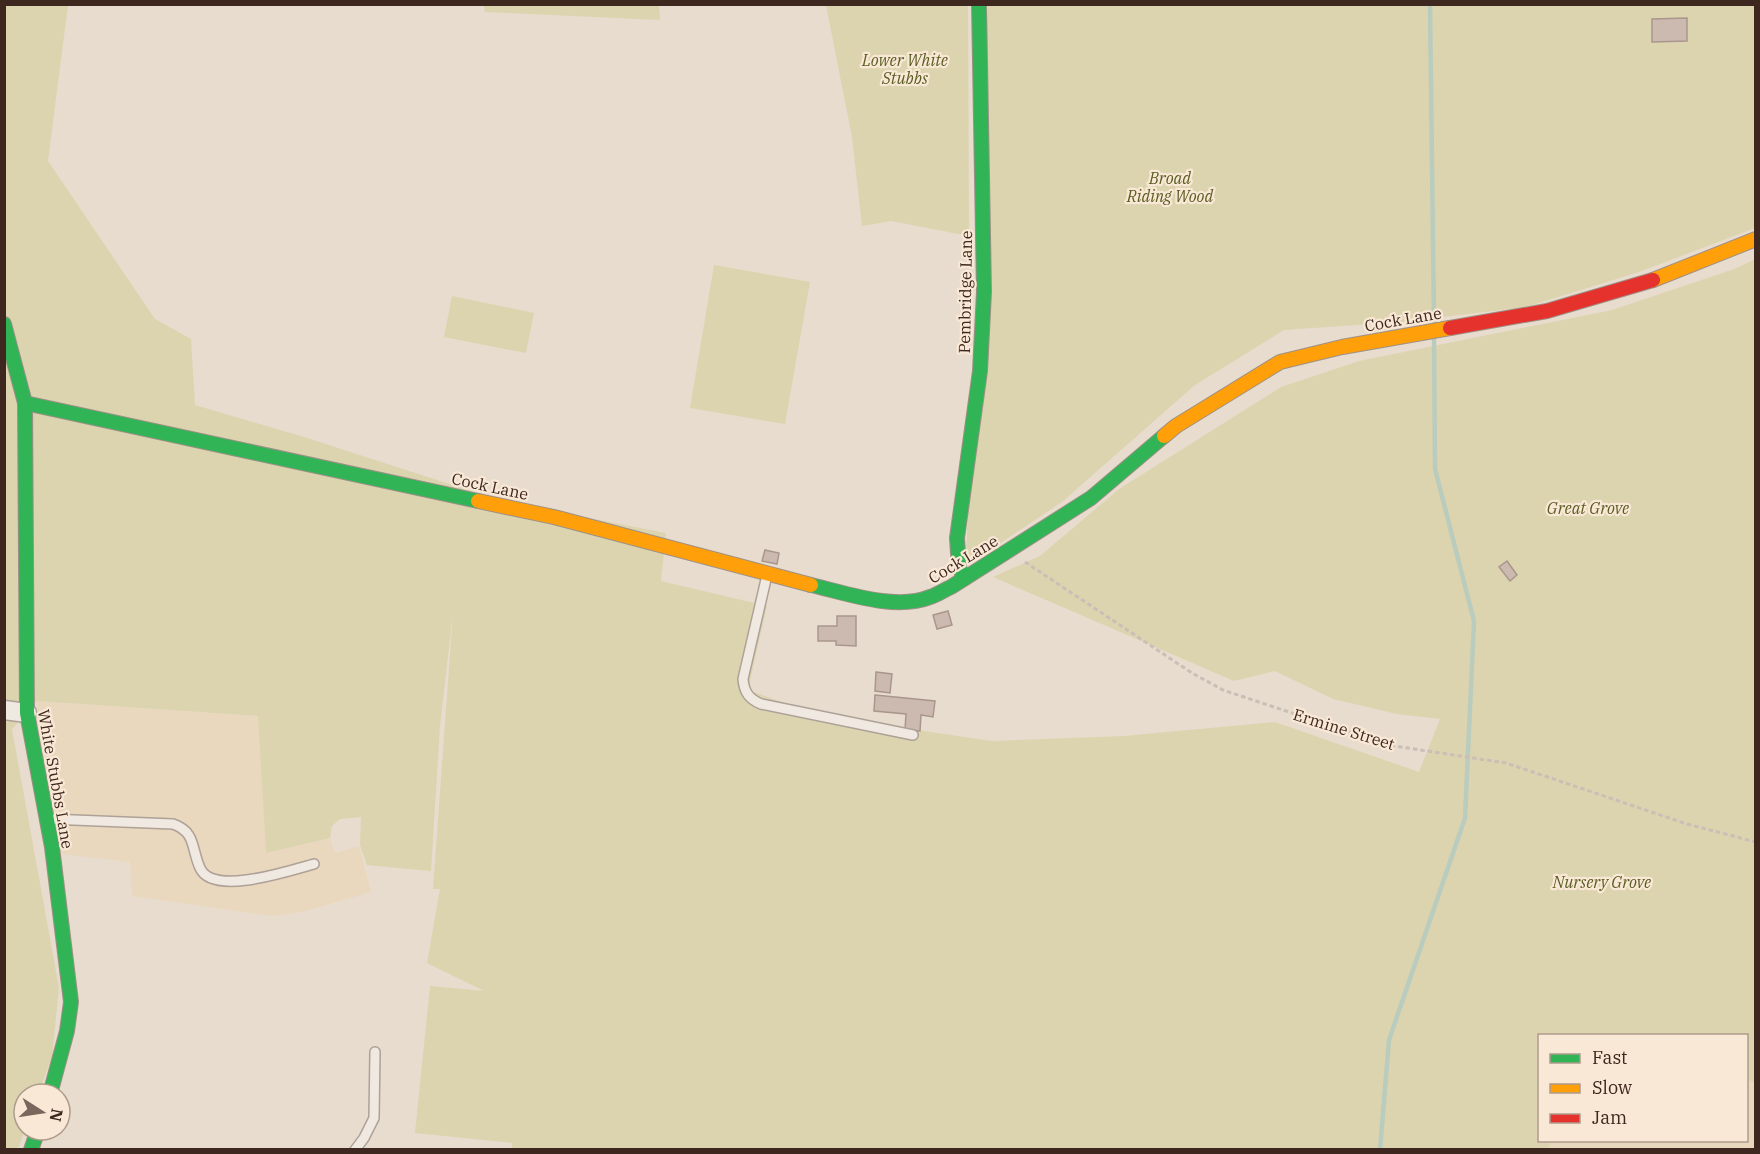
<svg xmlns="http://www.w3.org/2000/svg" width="1760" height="1154" font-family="'IBM Plex Serif',serif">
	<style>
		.farmland { fill: #e9d8be }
		.green { fill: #dcd4af }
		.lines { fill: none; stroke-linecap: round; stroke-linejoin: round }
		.stream { stroke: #baccbd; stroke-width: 4.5 }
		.building { fill: #ccb9af; stroke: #a9968d; stroke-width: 1.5 }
		.lane-casing { stroke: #aea197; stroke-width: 12 }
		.street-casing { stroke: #aea197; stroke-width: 21 }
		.fast-casing { stroke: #9d9087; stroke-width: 16 }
		.slow-casing { stroke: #9d9087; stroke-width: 16 }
		.jam-casing { stroke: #9d9087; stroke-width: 16 }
		.path { stroke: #c9bfb7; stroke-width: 3; stroke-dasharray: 4.5 3; stroke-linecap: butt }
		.lane { stroke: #f0e9e1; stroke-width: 9 }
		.street { stroke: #f0e9e1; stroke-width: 18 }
		.fast { stroke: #30b455; stroke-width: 14 }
		.slow { stroke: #ff9f0a; stroke-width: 14 }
		.jam { stroke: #e5322d; stroke-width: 14 }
		.labels { text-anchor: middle; stroke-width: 4.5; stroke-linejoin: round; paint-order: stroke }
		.park-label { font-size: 16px; font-style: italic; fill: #595d22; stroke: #f9e8d5 }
		.street-label { font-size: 16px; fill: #3e271e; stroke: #f9e8d5 }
	</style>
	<rect width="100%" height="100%" fill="#e8dcce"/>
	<g class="farmland">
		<path d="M36 701 259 716 266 853 330 838 335 853 359 846 371 892 302 912 272 916 132 896 130 862 62 854Z"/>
		<path d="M1747 1079 1755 1083V1149L1547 1150 1552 1140H1746Z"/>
	</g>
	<g class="green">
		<path d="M5 5H68L48 161 155 319 191 339 195 405 304 437 502 501 666 533 661 581 767 606 748 690 821 716 992 741 1124 736 1275 722 1419 772 1440 719 1397 714 1333 699 1275 671 1234 681 993 577 1040 556 1119 489 1281 387 1359 361 1612 310 1737 268 1755 259V1083L1747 1079 1746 1036H1540V1140L1552 1141 1547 1150H512V1143L415 1133 430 986 484 991 427 963 440 889H433L453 613 440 726 431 871 367 865 360 845 361 817 340 819 332 826 330 838 266 853 258 716 37 701 12 729 59 988 52 1057 38 1094H24L25 1130 18 1149 5 1150Z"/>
		<path d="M484 5H659L660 20 485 12Z"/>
		<path d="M826 5H968L969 236 891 221 862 226 852 137Z"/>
		<path d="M988 5H1755V228L1639 272 1526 307 1401 322 1284 330 1195 385 1062 502 972 562 966 559Z"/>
		<path d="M714 265 810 282 785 424 690 408Z"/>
		<path d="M452 296 534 313 526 353 444 337Z"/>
	</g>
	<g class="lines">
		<g class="stream">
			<path d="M1430 4 1434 323"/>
			<path d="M1380 1150 1389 1040 1465 818 1474 621 1435 469 1434 337"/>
		</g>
	</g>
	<g class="building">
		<path d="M1687 18V41L1652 42V19Z"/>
		<path d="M765 550 779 553 777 564 762 561Z"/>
		<path d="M1507 561 1517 575 1510 581 1499 567Z"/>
		<path d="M948 611 952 625 937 629 933 615Z"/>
		<path d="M837 616H856V646L836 645V641H818V626H837Z"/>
		<path d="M876 672 892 674 890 693 875 691Z"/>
		<path d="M875 695 935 701 933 717 921 715 920 731 905 730 906 714 874 711Z"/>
	</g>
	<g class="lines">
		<defs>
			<g id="lane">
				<path d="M767 575 743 679C744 692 749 699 761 704L913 735"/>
				<path d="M49 819 173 824C196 832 191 848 200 868 213 897 291 870 314 864"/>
				<path d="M355 1150 364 1138 374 1118 375 1052"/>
			</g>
			<path id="street" d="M4 710 27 713"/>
			<g id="fast">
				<path d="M4 324 25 403 27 713 52 847 71 1002 67 1031 50 1094"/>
				<path d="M25 403 478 501"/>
				<path d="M965 578 959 568 957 538 980 371 984 292 979 4"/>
				<path d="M811 585C846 593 895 611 930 597 937 595 944 590 951 587L1091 498 1164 436"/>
				<path d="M31 1150 38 1130"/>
			</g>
			<g id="slow">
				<path d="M1653 280 1756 239"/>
				<path d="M1164 436 1176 426 1280 362 1342 347 1450 328"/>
				<path d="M478 501 554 517 811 585"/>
			</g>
			<path id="jam" d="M1450 328 1547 311 1653 280"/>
		</defs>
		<use href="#lane" class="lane-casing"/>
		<use href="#street" class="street-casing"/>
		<use href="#fast" class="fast-casing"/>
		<use href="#slow" class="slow-casing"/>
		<use href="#jam" class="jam-casing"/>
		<path class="path" d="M1025 562 1192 673 1223 690 1388 745 1506 763 1687 824 1756 842"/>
		<use href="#lane" class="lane"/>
		<use href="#street" class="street"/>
		<use href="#fast" class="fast"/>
		<use href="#slow" class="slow"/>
		<use href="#jam" class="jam"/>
	</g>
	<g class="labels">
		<g class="park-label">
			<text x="905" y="66">Lower White<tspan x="905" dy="18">Stubbs</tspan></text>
			<text x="1170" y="184">Broad<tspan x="1170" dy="18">Riding Wood</tspan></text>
			<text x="1588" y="514">Great Grove</text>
			<text x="1602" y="888">Nursery Grove</text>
		</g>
		<g class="street-label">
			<text transform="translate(965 292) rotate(-89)" y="6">Pembridge Lane</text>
			<text transform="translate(1403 319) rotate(-10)" y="6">Cock Lane</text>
			<text transform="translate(490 486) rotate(12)" y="6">Cock Lane</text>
			<text transform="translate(963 559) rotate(-31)" y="6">Cock Lane</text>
			<text transform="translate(1344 729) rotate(17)" y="6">Ermine Street</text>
			<text transform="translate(56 779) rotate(80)" y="6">White Stubbs Lane</text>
		</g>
	</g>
	<rect width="1760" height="1154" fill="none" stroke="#3e271e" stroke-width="12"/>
	<rect x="1538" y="1034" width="210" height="108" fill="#f9e8d5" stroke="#ae9b8c" stroke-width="1.5"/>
	<rect x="1550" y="1054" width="30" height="9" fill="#30b455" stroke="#ae9b8c" stroke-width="1.5"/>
	<text x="1592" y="1064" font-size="18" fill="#3e271e">Fast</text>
	<rect x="1550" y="1084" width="30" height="9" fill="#ff9f0a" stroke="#ae9b8c" stroke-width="1.5"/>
	<text x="1592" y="1094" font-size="18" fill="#3e271e">Slow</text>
	<rect x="1550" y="1114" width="30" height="9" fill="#e5322d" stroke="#ae9b8c" stroke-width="1.5"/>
	<text x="1592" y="1124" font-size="18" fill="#3e271e">Jam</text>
	<g transform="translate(42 1112) rotate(102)"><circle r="28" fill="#f9e8d5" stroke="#ae9b8c" stroke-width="1.5"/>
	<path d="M0-4.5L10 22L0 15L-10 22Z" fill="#7a665c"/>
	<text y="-9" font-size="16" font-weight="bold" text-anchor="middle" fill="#3e271e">N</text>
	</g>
</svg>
